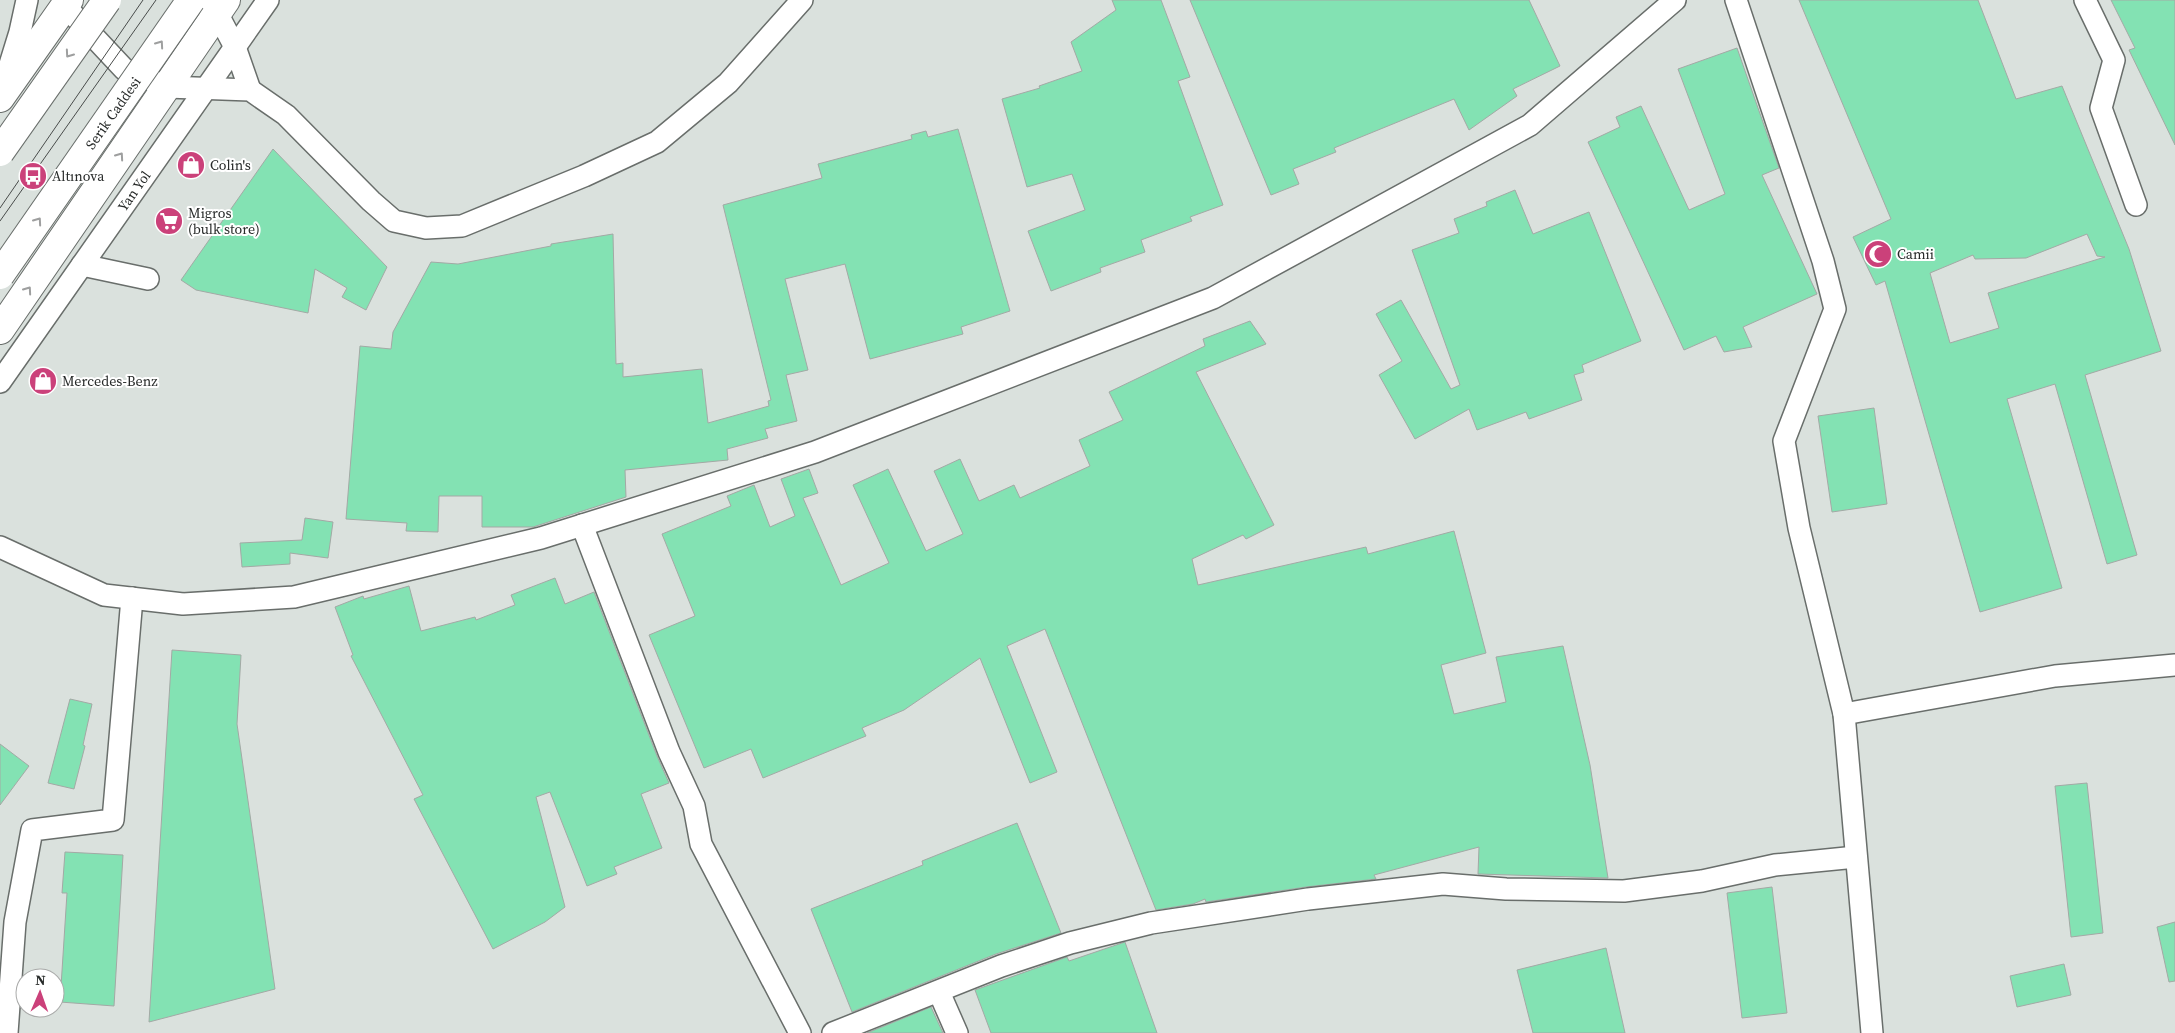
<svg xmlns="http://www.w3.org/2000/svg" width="2175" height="1033" font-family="'Source Serif 4',serif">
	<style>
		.building { fill: #83e2b3; stroke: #a3a9a5; fill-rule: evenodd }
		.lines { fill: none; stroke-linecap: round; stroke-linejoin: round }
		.minor-casing { stroke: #696e6b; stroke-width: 24 }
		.highway-casing { stroke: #696e6b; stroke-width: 30 }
		.minor { stroke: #fff; stroke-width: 21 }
		.highway { stroke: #fff; stroke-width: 28 }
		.tram { stroke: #494c4b; stroke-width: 1 }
		.highway-bridge-casing { stroke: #696e6b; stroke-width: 30; stroke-linecap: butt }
		.highway-bridge { stroke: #fff; stroke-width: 28 }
		.oneway { stroke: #9e9f9f }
		.labels { text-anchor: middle; stroke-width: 4; stroke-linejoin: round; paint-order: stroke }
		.street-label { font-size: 14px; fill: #272a29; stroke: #fff }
		.poi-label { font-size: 14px; fill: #272a29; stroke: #fff; text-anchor: start }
	</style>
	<rect width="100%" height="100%" fill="#dae1dd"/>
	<g class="building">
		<path d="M1112 0H1161L1190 77 1178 81 1223 205 1190 217 1192 221 1141 240 1145 252 1100 268 1101 272 1051 291 1028 231 1085 210 1072 174 1027 187 1002 99 1040 88 1039 86 1082 71 1071 42 1116 10Z"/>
		<path d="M1190 0H1529L1560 66 1513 89 1517 96 1469 130 1454 99 1334 148 1336 152 1293 169 1299 184 1271 195Z"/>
		<path d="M1799 0H1978L2016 99 2062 86 2129 249 2161 351 2085 375 2137 555 2107 564 2055 384 2007 399 2062 588 1980 612 1885 281 1876 285 1853 237 1891 219ZM2087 234 2097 256 2105 257 1988 293 1999 328 1950 343 1930 273 1973 255 1975 259 2026 258Z"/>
		<path d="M2111 0H2175V145L2129 50 2135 48Z"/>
		<path d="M1737 48 1779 168 1762 175 1817 294 1743 327 1752 347 1724 352 1716 336 1684 350 1588 142 1620 127 1616 117 1641 106 1689 210 1725 194 1678 69Z"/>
		<path d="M958 129 1010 311 961 327 963 334 870 359 845 264 785 279 808 370 786 375 797 421 765 429 768 438 727 449 728 460 625 470 626 497 533 527H482V496H439L438 532 406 531 407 523 346 519 360 346 391 349 393 332 431 262 458 264 551 246V244L613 234 616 364 623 363V377L702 369 708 423 769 406 768 401 771 400 723 205 822 178 818 164 912 139 911 135 926 131 928 137Z"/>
		<path d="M273 149 387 267 366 310 342 297 347 288 315 269 308 313 196 290 181 280Z"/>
		<path d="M1515 190 1533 234 1589 212 1641 341 1582 365 1584 372 1574 375 1582 400 1529 419 1526 412 1477 430 1469 409 1415 439 1379 375 1402 361 1376 314 1401 300 1451 389 1460 385 1412 250 1459 233 1454 219 1487 206 1486 202Z"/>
		<path d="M1250 321 1266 344 1196 372 1274 525 1246 539 1243 535 1192 559 1198 585 1366 547 1368 554 1454 531 1486 653 1441 665 1454 714 1506 702 1496 657 1563 646 1590 765 1608 878 1478 874 1479 847 1374 875 1376 879 1306 887 1206 902 1205 899 1193 904 1156 910 1045 629 1007 646 1057 772 1030 783 980 658 904 710 862 728 866 736 763 778 751 749 704 768 649 635 695 616 662 534 731 506 727 496 754 485 770 527 795 516 781 479 809 469 818 493 803 498 841 585 889 563 853 485 888 469 926 551 963 534 934 471 960 459 979 501 1014 485 1020 498 1090 466 1079 440 1123 420 1109 392 1205 346 1203 339Z"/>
		<path d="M1874 408 1887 504 1832 512 1818 416Z"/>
		<path d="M305 518 333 522 328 558 290 553V564L242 567 240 543 302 540Z"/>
		<path d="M555 578 565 604 594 592 657 756 669 783 641 794 662 848 614 867 617 874 587 886 550 792 536 797 565 907 545 922 493 949 414 799 423 795 351 656 353 655 335 607 363 596 364 599 409 586 421 631 475 617 476 620 515 605 511 595Z"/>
		<path d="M172 650 241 655 237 724 275 989 149 1022Z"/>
		<path d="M70 699 92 704 83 745 85 746 74 789 48 783Z"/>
		<path d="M0 744 29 766 0 805Z"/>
		<path d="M2087 783 2103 933 2071 937 2055 786Z"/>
		<path d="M1017 823 1061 933 996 954 852 1012 811 909 923 865 922 861Z"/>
		<path d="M65 852 123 855 114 1006 60 1002 67 893H62Z"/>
		<path d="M1772 887 1787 1013 1742 1018 1727 893Z"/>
		<path d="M2175 922V981L2169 982 2157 927Z"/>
		<path d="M1125 942 1157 1033H991L975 990 1067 957 1069 961Z"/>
		<path d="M1606 948 1625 1033H1533L1517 970Z"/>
		<path d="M2064 964 2071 995 2017 1007 2010 976Z"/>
		<path d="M931 1007 943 1033H867Z"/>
	</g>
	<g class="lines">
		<defs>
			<g id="minor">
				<path d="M63 0 65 6 124 69 167 87 250 90 286 115 371 201 394 221 426 228 462 226 584 176 657 142 728 83 802 0"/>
				<path d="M202 0 217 13 235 47 250 90"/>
				<path d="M1736 0 1823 261 1835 309 1784 441 1799 528 1844 714 1872 1033"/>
				<path d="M2085 0 2114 60 2101 108 2136 205"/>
				<path d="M4 84 20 32 27 0"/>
				<path d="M82 265 148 279"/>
				<path d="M0 382 268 0"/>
				<path d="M582 525 669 752 694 806 701 844 800 1033"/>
				<path d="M0 547 104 595 183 604 294 597 541 538 815 452 1213 298 1530 125 1675 0"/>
				<path d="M1844 714 2055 676 2175 665"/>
				<path d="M939 992 957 1033"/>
				<path d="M7 1033 15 922 32 830 113 820 132 598"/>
				<path d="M833 1033 1001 966 1070 943 1151 923 1308 899 1443 884 1506 889 1624 891 1702 881 1775 865 1856 857"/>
			</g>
			<g id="highway">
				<path d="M0 98 69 0"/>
				<path d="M0 330 226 0"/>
			</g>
		</defs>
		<use href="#minor" class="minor-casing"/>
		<use href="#highway" class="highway-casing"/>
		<use href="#minor" class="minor"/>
		<use href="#highway" class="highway"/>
		<g class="tram">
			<path d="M0 208 143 0"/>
			<path d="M0 221 156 0"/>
		</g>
		<defs>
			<g id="highway-bridge">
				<path d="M0 152 107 0"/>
				<path d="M0 275 191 0"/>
			</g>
		</defs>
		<use href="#highway-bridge" class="highway-bridge-casing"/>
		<use href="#highway-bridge" class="highway-bridge"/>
	</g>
	<defs><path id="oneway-chevron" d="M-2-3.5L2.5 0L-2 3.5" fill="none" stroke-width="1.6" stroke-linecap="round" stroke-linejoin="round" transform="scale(1.25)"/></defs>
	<g class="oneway">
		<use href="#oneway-chevron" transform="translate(160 44) rotate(-55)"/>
		<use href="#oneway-chevron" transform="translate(69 54) rotate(125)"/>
		<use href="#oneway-chevron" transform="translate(120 156) rotate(-55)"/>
		<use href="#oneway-chevron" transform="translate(38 221) rotate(-55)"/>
		<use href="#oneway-chevron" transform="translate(28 290) rotate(-55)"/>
	</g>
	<defs>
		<symbol id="shop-disc" viewBox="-11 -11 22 22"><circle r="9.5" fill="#cb417a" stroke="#fff"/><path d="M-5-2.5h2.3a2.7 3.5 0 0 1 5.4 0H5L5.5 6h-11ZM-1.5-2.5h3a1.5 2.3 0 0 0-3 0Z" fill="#fff"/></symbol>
		<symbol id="bus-disc" viewBox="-11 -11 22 22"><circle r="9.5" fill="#cb417a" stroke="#fff"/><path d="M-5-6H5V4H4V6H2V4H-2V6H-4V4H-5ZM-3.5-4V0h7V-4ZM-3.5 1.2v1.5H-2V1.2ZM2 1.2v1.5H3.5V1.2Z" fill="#fff"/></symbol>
		<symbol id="supermarket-disc" viewBox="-11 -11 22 22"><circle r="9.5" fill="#cb417a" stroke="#fff"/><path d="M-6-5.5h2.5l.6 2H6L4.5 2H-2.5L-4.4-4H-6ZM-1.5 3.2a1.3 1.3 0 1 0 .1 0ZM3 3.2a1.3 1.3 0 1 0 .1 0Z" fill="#fff"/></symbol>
		<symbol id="mosque-disc" viewBox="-11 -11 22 22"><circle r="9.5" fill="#cb417a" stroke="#fff"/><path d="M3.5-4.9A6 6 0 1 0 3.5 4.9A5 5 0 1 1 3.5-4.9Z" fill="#fff"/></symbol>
	</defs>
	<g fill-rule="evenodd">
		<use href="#shop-disc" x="175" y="149" width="32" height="32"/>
		<use href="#bus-disc" x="17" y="160" width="32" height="32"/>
		<use href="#supermarket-disc" x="153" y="205" width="32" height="32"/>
		<use href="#mosque-disc" x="1862" y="238" width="32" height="32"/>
		<use href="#shop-disc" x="27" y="365" width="32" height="32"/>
	</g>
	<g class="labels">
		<g class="street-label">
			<text transform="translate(113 113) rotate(-55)" y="5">Serik Caddesi</text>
			<text transform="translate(134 191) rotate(-55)" y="5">Yan Yol</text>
		</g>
		<g class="poi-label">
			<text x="210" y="170">Colin's</text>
			<text x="52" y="181">Altınova</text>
			<text x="188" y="218">Migros<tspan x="188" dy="16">(bulk store)</tspan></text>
			<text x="1897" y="259">Camii</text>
			<text x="62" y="386">Mercedes-Benz</text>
		</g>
	</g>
	<g transform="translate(40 993) rotate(2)"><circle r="24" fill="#ffffff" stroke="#a9aaa9"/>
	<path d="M0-4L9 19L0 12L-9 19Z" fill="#cb417a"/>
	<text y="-8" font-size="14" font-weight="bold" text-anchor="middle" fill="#272a29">N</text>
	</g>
</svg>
